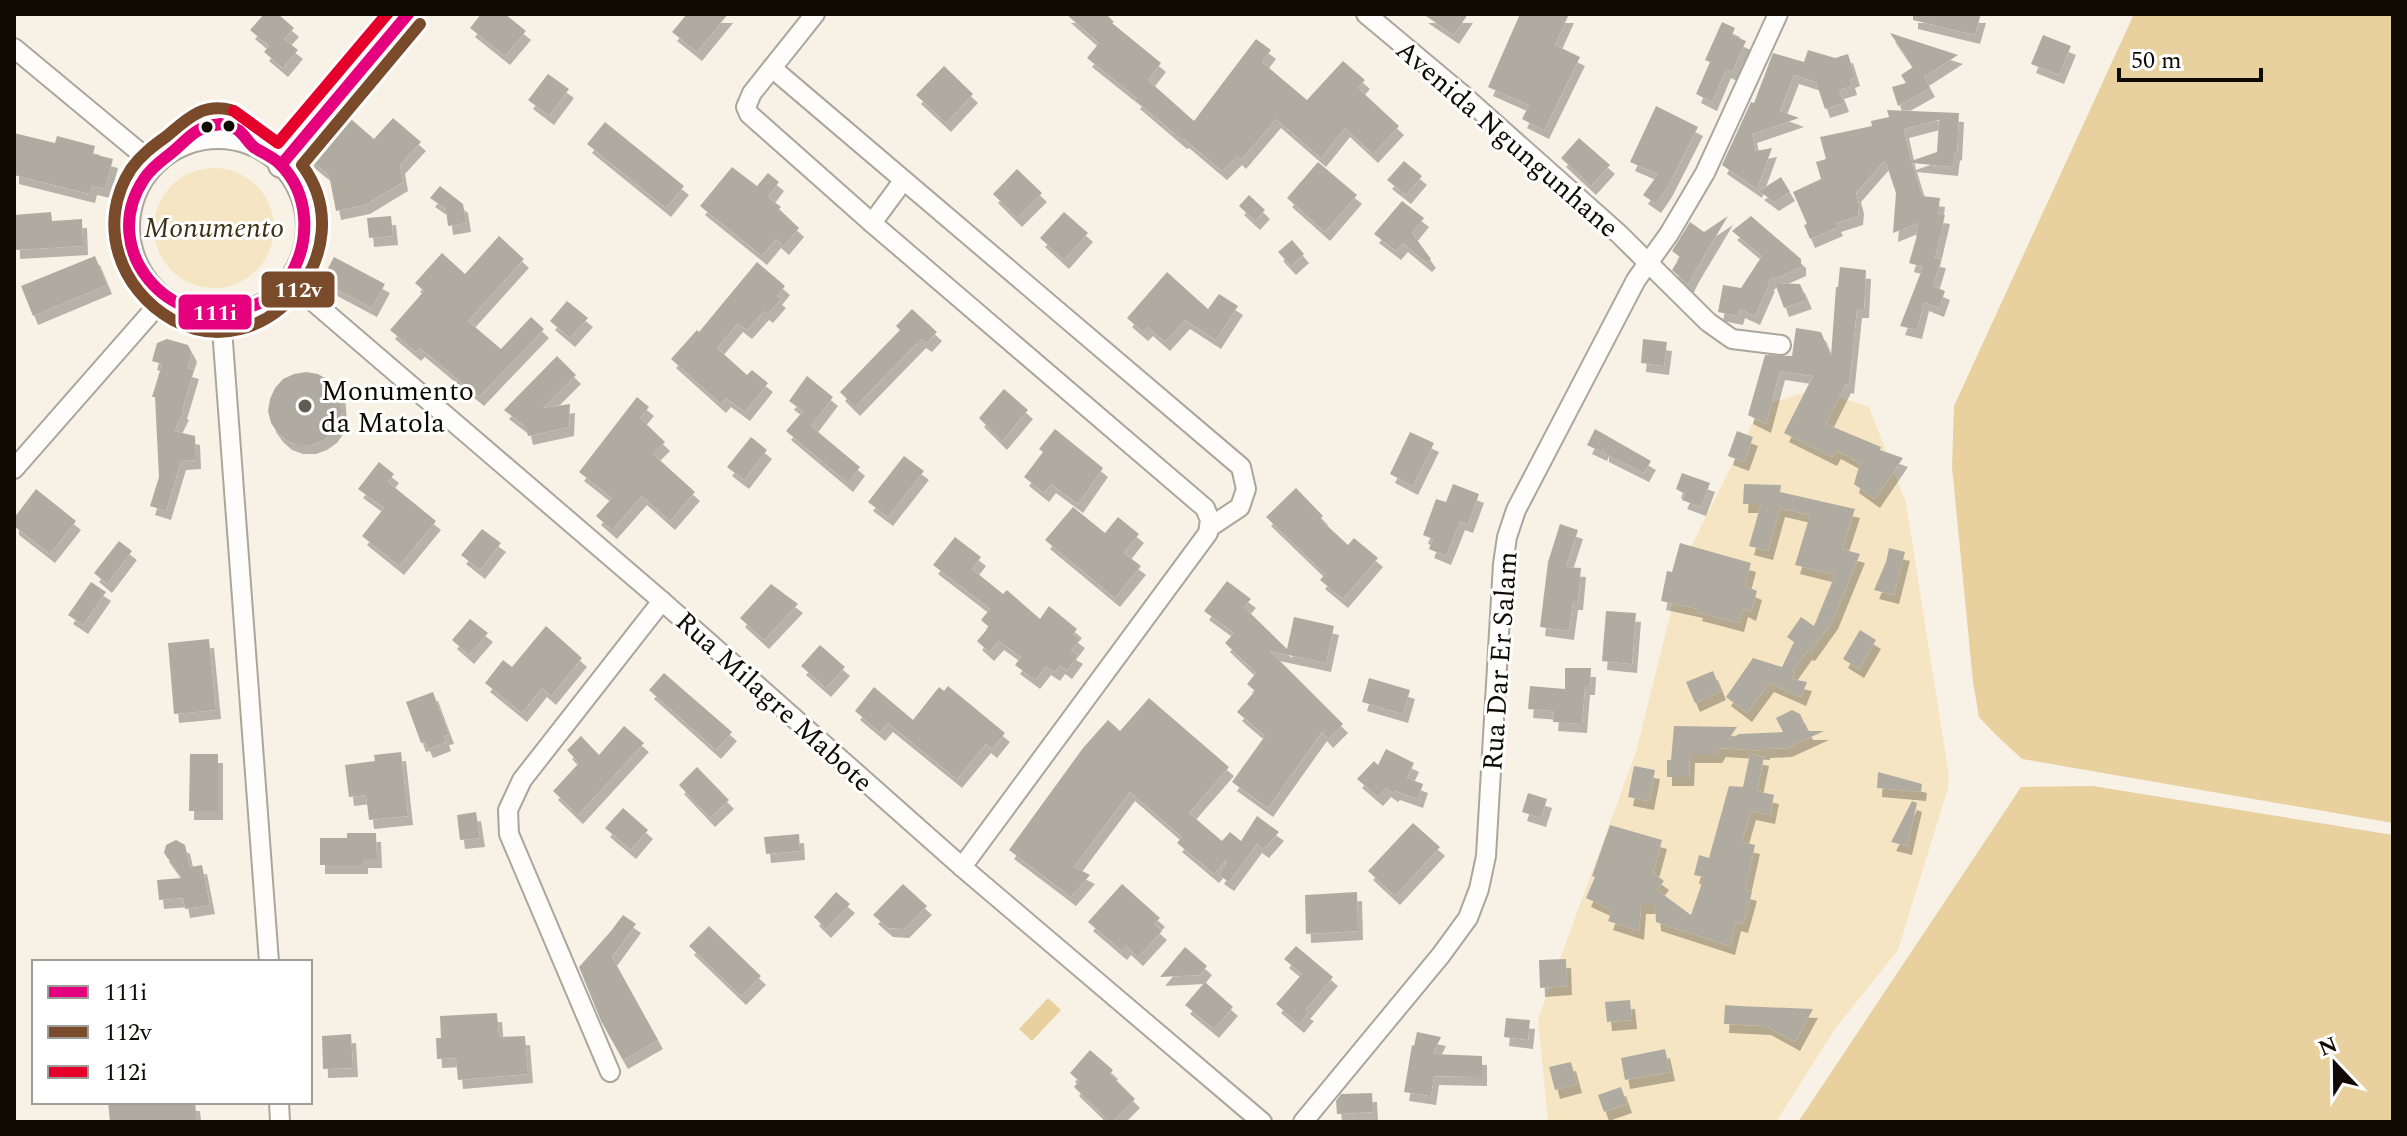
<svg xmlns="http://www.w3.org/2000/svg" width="2407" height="1136" font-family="Spectral,serif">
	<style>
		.green { fill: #f5e5c3 }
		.water { fill: #e8d19f }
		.building { fill: #b0aba1; fill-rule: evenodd; filter: url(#shadow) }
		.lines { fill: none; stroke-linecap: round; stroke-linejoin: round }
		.street-casing { stroke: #aaa69c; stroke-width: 22 }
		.secondary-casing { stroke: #aaa69c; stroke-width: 28 }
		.street { stroke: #fefdfb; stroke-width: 18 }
		.secondary { stroke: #fefdfb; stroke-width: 24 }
		.bus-1-casing { stroke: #fff; stroke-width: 18 }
		.bus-2-casing { stroke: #fff; stroke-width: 18 }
		.bus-3-casing { stroke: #fff; stroke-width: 18 }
		.bus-1 { stroke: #e5007d; stroke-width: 12 }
		.bus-2 { stroke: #7a4b2a; stroke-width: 12 }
		.bus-3 { stroke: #e4002b; stroke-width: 12 }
		.bus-dot { fill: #0f0b03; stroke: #fff; stroke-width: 3 }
		.poi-dot { fill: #615c52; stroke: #fff; stroke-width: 3 }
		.labels { text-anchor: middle; stroke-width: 6; stroke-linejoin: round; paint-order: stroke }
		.street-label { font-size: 28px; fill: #0f0b03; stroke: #fff }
		.park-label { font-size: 28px; font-style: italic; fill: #3d3113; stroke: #fff }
		.poi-label { font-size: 28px; fill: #0f0b03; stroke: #fff; text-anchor: start }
		.line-badge { stroke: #fff; stroke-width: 3 }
		.badge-label { font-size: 22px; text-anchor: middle; font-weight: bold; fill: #fff }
	</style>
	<defs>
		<filter id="shadow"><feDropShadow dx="5" dy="9" stdDeviation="0" flood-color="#0004"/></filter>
	</defs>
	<rect width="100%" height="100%" fill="#f8f2e6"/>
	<g class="green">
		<circle cx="214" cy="228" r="60"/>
		<path d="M1815 389 1869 407 1906 503 1949 776 1948 788 1898 950 1835 1029 1776 1122H1548L1538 1019 1636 752 1683 563 1761 406Z"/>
	</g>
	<g class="water">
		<path d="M2134 14H2393V823L2022 759 1994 733 1979 717 1973 682 1952 467 1954 406Z"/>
		<path d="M2093 786 2393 835V1122H1798L2021 787Z"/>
		<path d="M1048 998 1061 1010 1032 1041 1019 1029Z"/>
	</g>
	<g class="building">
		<path d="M264 14H278L294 28 284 39 298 50 283 68 264 52 269 46 250 30Z"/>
		<path d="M481 14H505L526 31 505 56 470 28Z"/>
		<path d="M687 14H728L697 52 672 32Z"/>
		<path d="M1066 14H1106L1114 22 1112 23 1161 63 1148 80 1194 121 1256 39 1271 50 1262 62 1307 100 1343 61 1365 80 1358 88 1399 126 1373 154 1345 128 1321 158 1276 119 1241 160 1237 156 1222 171 1184 139 1182 140 1135 100 1137 98 1087 58 1099 43Z"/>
		<path d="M1423 14H1468L1454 35Z"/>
		<path d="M1520 14H1569L1555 45 1580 57 1544 130 1522 119 1529 105 1488 87Z"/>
		<path d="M1913 14H1981L1975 35 1913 20Z"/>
		<path d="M1722 22 1735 28 1732 35 1746 41 1732 72 1726 69 1712 102 1696 94 1710 62 1705 60Z"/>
		<path d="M1890 33 1958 55 1924 77 1930 88 1898 106 1892 87 1906 83 1901 75 1913 67Z"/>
		<path d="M2043 35 2071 46 2059 75 2031 64Z"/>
		<path d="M1808 50 1835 58 1848 54 1855 77 1850 79 1852 86 1839 90 1844 103 1825 109 1816 82 1794 75 1780 111 1799 118 1752 134 1756 151 1772 148 1757 189 1722 165 1751 102 1754 103 1773 53 1804 62Z"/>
		<path d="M944 66 973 94 946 123 916 95Z"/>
		<path d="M548 74 569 89 549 116 528 100Z"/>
		<path d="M1656 106 1698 127 1667 188 1656 204 1643 195 1658 174 1630 162Z"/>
		<path d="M1887 110 1959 113 1957 152 1955 151 1953 167 1912 163 1922 196 1940 198 1938 214 1945 215 1935 258 1941 259 1933 286 1945 291 1939 308 1924 302 1917 330 1900 326 1923 267 1909 263 1916 239 1918 223 1893 233 1896 193 1885 160 1856 193 1859 205 1858 216 1836 223 1838 227 1810 239 1804 225 1807 224 1793 192 1821 179 1816 162 1826 159 1820 137 1872 126 1871 121 1889 117ZM1939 120 1937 152 1911 161 1904 129Z"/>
		<path d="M344 113 374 139 393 118 421 142 400 165 403 182 365 205 336 211 329 175 307 157Z"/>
		<path d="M605 122 684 186 666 208 587 144Z"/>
		<path d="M14 133 55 143 57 136 95 146 93 154 113 159 105 189 92 186 90 194 14 175Z"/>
		<path d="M1579 138 1610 165 1591 186 1561 158Z"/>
		<path d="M1404 161 1422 176 1406 195 1387 180Z"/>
		<path d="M1318 162 1357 195 1325 232 1287 198Z"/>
		<path d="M732 167 757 186 768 173 779 182 768 197 781 207 779 209 799 228 784 246 776 239 762 256 700 206Z"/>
		<path d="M1017 169 1042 193 1017 218 993 194Z"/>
		<path d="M1781 177 1790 192 1774 202 1759 191Z"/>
		<path d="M440 186 463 204 466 223 448 226 446 209 430 198Z"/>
		<path d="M1249 195 1265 210 1255 221 1239 206Z"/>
		<path d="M1402 201 1424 218 1412 233 1431 259 1427 263 1403 243 1396 251 1374 234Z"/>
		<path d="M51 212 52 221 82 219 83 246 15 250 14 215Z"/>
		<path d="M1064 212 1088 233 1064 260 1040 238Z"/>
		<path d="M391 216 393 236 369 238 367 218Z"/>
		<path d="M1728 216 1694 273 1688 285 1672 270 1680 257 1672 251 1690 222 1704 232Z"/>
		<path d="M1751 216 1801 259V267L1774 279 1773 277 1768 282H1770L1755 316 1740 309 1738 316 1718 312 1723 285 1741 288 1762 256 1732 231Z"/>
		<path d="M499 236 524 259 468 321 501 349 531 317 544 329 479 397 420 348 416 352 390 330 424 291 415 283 442 253 465 274Z"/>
		<path d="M1292 240 1304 254 1291 266 1278 252Z"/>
		<path d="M95 256 107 285 33 316 21 286Z"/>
		<path d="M334 257 385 284 372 308 321 281Z"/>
		<path d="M757 262 785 286 777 296 781 299 768 314 764 311 747 330 738 323 717 348 747 375 752 370 768 383 745 412 726 398 721 404 671 359 697 330 699 332Z"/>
		<path d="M1840 267 1866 270 1864 309H1857L1849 385 1846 384 1826 424 1881 447 1880 450 1903 458 1875 499 1854 484 1860 463 1836 450 1832 457 1784 433 1813 376 1780 371 1766 424 1748 415 1765 355 1792 356 1796 328 1821 332 1831 356 1836 287H1838Z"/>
		<path d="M1167 272 1208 309 1219 294 1238 306 1216 340 1185 320 1165 342 1148 327 1143 332 1127 318Z"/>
		<path d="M1775 283 1800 284 1807 300 1784 308Z"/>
		<path d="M567 301 588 318 570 338 550 321Z"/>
		<path d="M912 309 937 332 927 343 921 339 855 407 840 392 900 330 896 326Z"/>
		<path d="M167 339 188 345 192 353 187 368 194 370 182 410 184 411 174 431 195 436 196 460 181 461 166 511 150 506 159 477 155 397H152L162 364 152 361 157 343Z"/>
		<path d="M1643 339 1667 342 1664 366 1641 363Z"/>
		<path d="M557 356 576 375 543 408 570 404 569 427 528 436 526 427 504 410Z"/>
		<path d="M306 372 318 374 332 382 324 396 330 401 340 388 342 412 339 424 332 434 322 441 311 445H298L287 441 278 433 271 423 268 411 270 399 275 388 283 379 294 374Z"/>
		<path d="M807 376 833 397 811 426 860 467 848 483 786 431 803 411 789 401Z"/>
		<path d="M1004 389 1028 410 1002 441 979 418Z"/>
		<path d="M637 397 649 407 640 418 665 442 653 454 695 492 670 521 642 496 612 530 596 516 612 498 579 472Z"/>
		<path d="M1055 429 1103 468 1078 504 1051 484 1044 493 1024 477 1043 452 1039 449Z"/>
		<path d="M1595 429 1651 461 1644 473 1604 453V447L1602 452 1587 445Z"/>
		<path d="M1737 431 1753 437 1744 462 1728 456Z"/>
		<path d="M1410 432 1434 443 1413 486 1390 474Z"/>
		<path d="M751 437 767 450 744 480 727 467Z"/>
		<path d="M904 456 924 471 888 517 868 502Z"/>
		<path d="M379 462 394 474 388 482 436 521 399 566 362 536 384 508 358 489Z"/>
		<path d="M1682 473 1710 483 1701 507 1682 500 1685 494 1676 489Z"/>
		<path d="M1453 484 1479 494 1468 524 1460 521 1446 556 1429 549 1433 539 1423 535 1436 499 1446 502Z"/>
		<path d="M1744 484 1781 485 1780 492 1855 509 1842 549 1860 554 1833 620 1810 652 1807 651 1792 672 1795 673 1792 679 1807 682 1801 697 1769 683 1747 713 1726 697 1753 658 1782 667 1794 642 1787 637 1801 617 1814 626 1835 575 1795 565 1810 515 1780 508 1768 551 1749 546 1761 504H1743Z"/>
		<path d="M1296 488 1323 516 1320 519 1348 545 1354 538 1378 558 1343 599 1320 580 1325 574 1266 517Z"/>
		<path d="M36 489 76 521 50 554 14 526V518Z"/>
		<path d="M1073 507 1105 533 1118 517 1139 534 1124 553 1141 566 1115 598 1045 540Z"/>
		<path d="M1560 524 1578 530 1566 567 1581 568 1578 601H1573L1569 631 1540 627 1548 562Z"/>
		<path d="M482 529 501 543 480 570 461 555Z"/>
		<path d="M955 537 981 557 972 569 1003 594 1007 590 1040 619 1049 606 1077 629 1073 634 1080 639 1071 651 1078 655 1067 670 1060 665 1055 672 1046 666 1035 680 1015 665 1021 657 999 641 989 652 977 641 989 627 981 620 990 609 933 565Z"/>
		<path d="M119 541 132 551 107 584 94 573Z"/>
		<path d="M1680 543 1751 563 1745 586 1757 591 1751 612 1743 608 1739 623 1697 612 1698 609 1661 601 1667 571 1672 572Z"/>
		<path d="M1889 548 1905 552 1894 595 1874 590 1886 562Z"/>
		<path d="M1227 581 1251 599 1244 607 1287 649 1294 617 1334 626 1326 663 1270 651 1343 724 1328 739 1322 732 1268 808 1232 782 1265 736 1237 712 1255 691 1247 684 1256 673 1225 643 1234 633 1204 611Z"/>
		<path d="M91 582 106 592 83 625 68 615Z"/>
		<path d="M771 584 798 604 764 640 740 618Z"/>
		<path d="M1606 611 1636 613 1632 664 1602 661Z"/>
		<path d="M470 619 488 633 469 655 452 640Z"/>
		<path d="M546 626 582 658 551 696 542 688 522 713 485 683 503 660 512 667Z"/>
		<path d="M1860 630 1876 640 1859 669 1843 659Z"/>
		<path d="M209 639 216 710 174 714 168 643Z"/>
		<path d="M820 645 845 667 826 688 801 666Z"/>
		<path d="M1565 668H1591L1590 686H1585L1582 724 1553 722 1554 711 1528 709 1530 686 1565 689Z"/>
		<path d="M1713 671 1721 691 1695 703 1686 682Z"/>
		<path d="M664 673 732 732 716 750 649 690Z"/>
		<path d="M1369 678 1410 690 1403 714 1362 702Z"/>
		<path d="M948 686 1005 733 992 749 986 744 957 779 888 723 880 732 855 711 874 687 913 720 939 687 944 691Z"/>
		<path d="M433 692 449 735 444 736 446 742 428 749 425 742 421 743 406 702Z"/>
		<path d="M1149 698 1229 767 1189 813 1222 841 1230 832 1241 841 1257 816 1279 832 1264 849 1257 844 1229 882 1219 875 1227 862 1225 861 1214 874 1177 843 1182 837 1130 792 1074 867 1090 875 1071 897 1009 850 1083 748 1108 720 1120 731Z"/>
		<path d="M1792 710 1800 714 1808 731H1824L1787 748 1765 749V751L1721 748 1717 754H1690L1689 777H1667V760H1671L1674 726 1737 727 1728 740 1739 734 1783 732 1776 718Z"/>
		<path d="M624 726 644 743 578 815 553 791 579 763 567 750 581 736 599 755Z"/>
		<path d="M1386 749 1414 763 1407 778 1423 784 1418 799 1395 791 1393 793 1386 788 1378 797 1357 779 1374 761 1378 765Z"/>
		<path d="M401 752 408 816 369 820 366 795 349 797 345 765 375 761 374 755Z"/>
		<path d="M190 754H218V811H189Z"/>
		<path d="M1750 754 1764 757 1757 791 1774 795 1770 815 1751 811 1742 842 1755 845 1745 890 1752 892 1743 924 1736 922 1730 946 1656 922 1655 905H1641L1639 931 1608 921 1612 910 1586 898 1595 877 1592 876 1610 825 1662 840 1653 873 1664 881 1657 890 1691 915 1704 877 1694 875 1699 855 1709 858 1729 786 1743 787Z"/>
		<path d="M1634 766 1655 770 1649 801 1628 797Z"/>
		<path d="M697 767 729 800 710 818 679 785Z"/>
		<path d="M1878 772 1922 784 1921 792 1877 788Z"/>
		<path d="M1528 793 1547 799 1541 818 1522 812Z"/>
		<path d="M1912 801 1917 803 1907 846 1891 842Z"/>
		<path d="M623 808 648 830 631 850 605 828Z"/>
		<path d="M476 812 480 838 460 840 457 815Z"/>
		<path d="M1413 823 1440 847 1395 896 1368 871Z"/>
		<path d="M347 833H376L377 859H363V865H320V838H347Z"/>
		<path d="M799 834 800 851 766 854 764 837Z"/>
		<path d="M176 840 185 845 190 867 202 865 210 905 185 909 183 898 159 900 157 880 182 878 164 853 166 845Z"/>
		<path d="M903 884 927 906 904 929 888 928 873 915Z"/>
		<path d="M1122 884 1160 918 1154 924 1162 931 1138 957 1126 946 1122 951 1088 922Z"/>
		<path d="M836 892 850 904 826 929 814 917Z"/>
		<path d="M1357 892 1358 931 1306 934 1305 895Z"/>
		<path d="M623 915 636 924 612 957 658 1040 623 1060 601 1021 579 967 611 931Z"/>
		<path d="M709 926 761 976 741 996 689 946Z"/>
		<path d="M1296 946 1333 977 1305 1010 1309 1012 1299 1024 1276 1004 1302 974 1284 959Z"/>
		<path d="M1185 947 1207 966 1200 975 1160 977Z"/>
		<path d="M1566 959 1567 986 1540 988 1539 960Z"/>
		<path d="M1205 982 1233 1007 1214 1029 1185 1005Z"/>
		<path d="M1630 1000 1632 1020 1607 1022 1605 1002Z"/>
		<path d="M1725 1005 1739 1006 1813 1009 1795 1042 1766 1026 1724 1024Z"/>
		<path d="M497 1013 499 1037 525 1036 528 1074 458 1080 456 1058 437 1059 436 1038H441L440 1016Z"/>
		<path d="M1506 1018 1530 1020 1528 1040 1504 1037Z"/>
		<path d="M1417 1032 1441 1037 1433 1054 1482 1056V1077L1434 1076 1431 1096 1404 1092 1412 1045 1414 1046Z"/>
		<path d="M351 1034 353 1068 323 1069 322 1036Z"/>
		<path d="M1665 1049 1670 1072 1625 1080 1621 1058Z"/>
		<path d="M1090 1050 1113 1070 1110 1074 1135 1099 1112 1122H1110L1074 1087 1079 1081 1070 1073Z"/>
		<path d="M1571 1062 1577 1084 1555 1090 1549 1067Z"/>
		<path d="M1621 1087 1627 1104 1604 1112 1598 1095Z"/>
		<path d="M1372 1093 1373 1112 1337 1114 1336 1101 1341 1094Z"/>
		<path d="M108 1102H195L197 1122H110Z"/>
	</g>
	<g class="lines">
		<defs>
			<g id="street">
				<path d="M815 14 752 93 746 107 749 114 872 223 1205 508 1210 520 1208 533 962 867"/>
				<path d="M1366 14 1464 96 1619 234 1708 322 1732 339 1781 345"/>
				<path d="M14 48 155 165"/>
				<path d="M772 68 1241 467 1246 489 1240 507 1210 527"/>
				<circle cx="218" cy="227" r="88"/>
				<path d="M872 223 903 181"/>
				<path d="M288 280 662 601 962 867 1262 1122"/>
				<path d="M221 315 269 962"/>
				<path d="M14 469 164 298"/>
				<path d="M610 1072 509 834 508 810 522 780 662 601"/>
				<path d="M279 1102 280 1122"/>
				<path d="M1303 1122 1441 955 1468 918 1479 889 1486 856 1503 564 1507 537 1516 510 1636 280 1669 234 1705 173 1778 14"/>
			</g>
			<path id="secondary" d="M281 165 408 14"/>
		</defs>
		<use href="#street" class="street-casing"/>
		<use href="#secondary" class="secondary-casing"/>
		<use href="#street" class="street"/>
		<use href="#secondary" class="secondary"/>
		<defs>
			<g id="bus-1">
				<path d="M221 124C226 126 234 127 238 130 245 135 248 143 255 148 263 153 273 157 280 164 310 194 311 241 290 276 281 292 265 302 247 308 169 334 97 249 144 179 151 168 161 161 170 154 190 138 193 127 221 124Z"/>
				<path d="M281 165 408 14"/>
			</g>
			<path id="bus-2" d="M231 110C202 103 187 119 167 136 153 146 141 155 131 169 96 223 119 290 173 320 264 370 366 251 302 165L420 24"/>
			<path id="bus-3" d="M234 111 278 143 387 14"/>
		</defs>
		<use href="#bus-1" class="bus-1-casing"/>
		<use href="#bus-2" class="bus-2-casing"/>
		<use href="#bus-3" class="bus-3-casing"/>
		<use href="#bus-1" class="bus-1"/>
		<use href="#bus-2" class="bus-2"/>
		<use href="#bus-3" class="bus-3"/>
	</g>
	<g class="bus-dot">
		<circle cx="229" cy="126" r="7"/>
		<circle cx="207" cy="127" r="7"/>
	</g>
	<circle class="poi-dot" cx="305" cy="406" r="8"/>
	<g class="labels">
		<g class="street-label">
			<text transform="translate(1508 138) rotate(41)" y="10">Avenida Ngungunhane</text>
			<text transform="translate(1499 661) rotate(-86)" y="10">Rua Dar Er Salam</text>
			<text transform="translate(775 701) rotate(42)" y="10">Rua Milagre Mabote</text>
		</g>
		<g class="park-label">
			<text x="214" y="237">Monumento</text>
		</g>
		<g class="poi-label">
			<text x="321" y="400">Monumento<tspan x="321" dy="32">da Matola</tspan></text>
		</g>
	</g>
	<g class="line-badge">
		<rect x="260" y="270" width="76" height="39" rx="8" fill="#7a4b2a"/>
		<rect x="177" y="293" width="76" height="38" rx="8" fill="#e5007d"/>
	</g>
	<g class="badge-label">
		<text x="298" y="297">112v</text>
		<text x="215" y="320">111i</text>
	</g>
	<rect width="2407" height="1136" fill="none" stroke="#0f0b03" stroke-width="32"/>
	<rect x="32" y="960" width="280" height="144" fill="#ffffff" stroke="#9f9d9a" stroke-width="2"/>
	<rect x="48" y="986" width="40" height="12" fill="#e5007d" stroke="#9f9d9a" stroke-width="2"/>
	<text x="104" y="1000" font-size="24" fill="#0f0b03">111i</text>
	<rect x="48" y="1026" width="40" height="12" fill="#7a4b2a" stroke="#9f9d9a" stroke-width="2"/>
	<text x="104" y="1040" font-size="24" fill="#0f0b03">112v</text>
	<rect x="48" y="1066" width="40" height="12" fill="#e4002b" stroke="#9f9d9a" stroke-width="2"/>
	<text x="104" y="1080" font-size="24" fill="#0f0b03">112i</text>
	<g transform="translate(2335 1064) rotate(338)" stroke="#ffffff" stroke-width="6" paint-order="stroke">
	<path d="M0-6L14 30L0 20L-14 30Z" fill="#0f0b03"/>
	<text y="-12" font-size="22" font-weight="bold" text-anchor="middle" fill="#0f0b03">N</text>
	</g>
	<path d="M2119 68v12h142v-12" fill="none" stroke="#0f0b03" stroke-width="4"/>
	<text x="2131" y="68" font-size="24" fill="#0f0b03" stroke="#ffffff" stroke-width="6" paint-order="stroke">50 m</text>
</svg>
